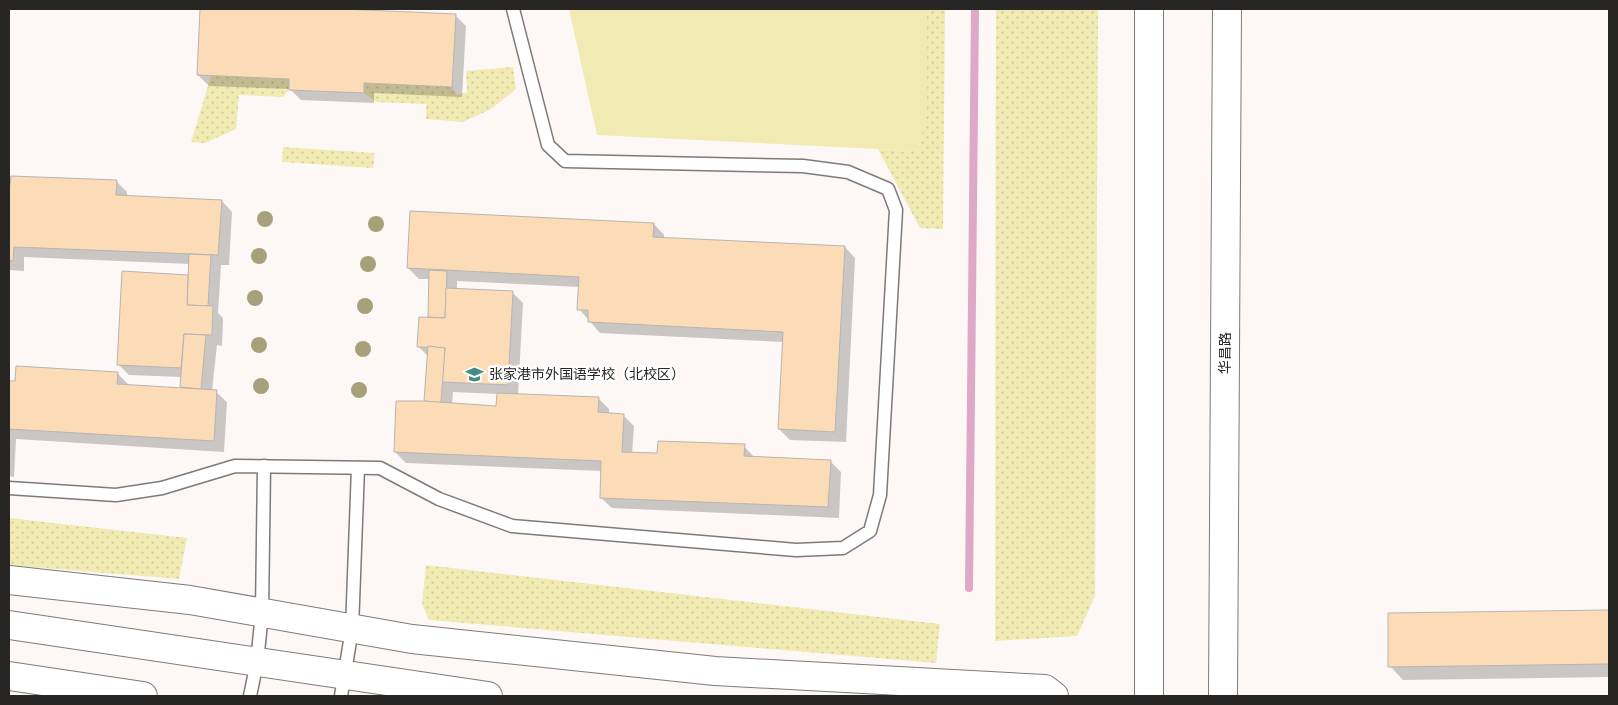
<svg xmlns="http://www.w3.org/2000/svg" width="1618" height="705" font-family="'Crimson Pro','Noto Sans SC',serif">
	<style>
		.park { fill: #f2eab3 }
		.garden { fill: url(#garden-dots) }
		.shadow { fill: #0003; fill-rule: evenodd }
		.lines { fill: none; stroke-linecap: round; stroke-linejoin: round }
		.stream { stroke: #dea8c6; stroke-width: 8 }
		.building { fill: #fcdcb7; stroke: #b7b4b1 }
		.service-casing { stroke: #7e7a79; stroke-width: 15 }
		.tertiary-casing { stroke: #7e7a79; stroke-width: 30 }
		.secondary-casing { stroke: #7e7a79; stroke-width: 30 }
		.service { stroke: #fff; stroke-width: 12 }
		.tertiary { stroke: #fff; stroke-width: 28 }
		.secondary { stroke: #fff; stroke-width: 28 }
		.tree { fill: #a7a07b }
		.labels { text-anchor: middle; stroke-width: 5; stroke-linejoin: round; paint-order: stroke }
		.street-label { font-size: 14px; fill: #282625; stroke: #fff }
		.poi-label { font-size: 14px; fill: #282625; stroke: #fff; text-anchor: start }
	</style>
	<defs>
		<pattern id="garden-dots" width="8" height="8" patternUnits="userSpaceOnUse" patternTransform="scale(1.25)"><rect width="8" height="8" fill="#f2eab3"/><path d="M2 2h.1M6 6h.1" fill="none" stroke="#d0c99a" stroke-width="1.8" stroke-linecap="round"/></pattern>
	</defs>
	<rect width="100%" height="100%" fill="#fdf8f6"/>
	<path class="park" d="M569 9H927V113L918 151 597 135Z"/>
	<g class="garden">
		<path d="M927 9H945L943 229 920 228 878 149 918 151 927 113Z"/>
		<path d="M996 9H1098L1095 596 1077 636 995 641Z"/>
		<path d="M513 67 516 89 491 109 463 122 426 119V104L376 102 364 93V83L452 87 457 95 467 92 466 71Z"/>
		<path d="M211 76 289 79V90L283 97 239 95 236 129 205 143 191 142Z"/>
		<path d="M283 147 375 153 373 168 282 162Z"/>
		<path d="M9 518 187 538 179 579 9 565Z"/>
		<path d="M426 565 940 624 936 663 429 620 422 604Z"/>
	</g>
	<g class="shadow">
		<path d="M201 9H313L455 15 466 26 462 97 374 93V103L301 100 290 89 209 86 198 75Z"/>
		<path d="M116 181 127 192V197L222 201 232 212 229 265H221L218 313 223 318 222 346 217 345 212 391 216 392 227 402 224 452 16 439 14 477 9 476V382L117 373 128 384V386L181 388 182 377 129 375 119 365 123 273 190 276V264L24 257V271L9 270V186Z"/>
		<path d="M654 224 664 235V239L845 247 855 258 846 442 790 440 779 429 784 342 600 333 579 309 580 287 457 281V290L512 292 523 303 518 395 598 398 609 409V414L623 415 634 426 632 454 658 455 744 446 755 458 830 461 841 472 839 518 612 508 601 498 602 471 406 463 395 452 425 402 428 356 418 346 429 319 430 279H419L408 268ZM453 392 498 394 497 407 452 405Z"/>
		<path d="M1609 611V677L1403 680 1390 666 1389 614Z"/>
	</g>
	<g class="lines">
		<path class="stream" d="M969 588 975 9"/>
	</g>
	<g class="building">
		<path d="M200 9H342L456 14 452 87 364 83V93L289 90V79L197 75Z"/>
		<path d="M11 176 117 180 116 195 222 200 218 255 14 247 13 261 9 260V185H10Z"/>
		<path d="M410 211 654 223 653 237 845 246 835 432 778 429 783 332 588 322V310H577L579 277 407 268Z"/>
		<path d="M189 254 211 255 208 306 187 305Z"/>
		<path d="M429 270 447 271 445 318 428 317Z"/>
		<path d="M122 271 188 275 187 305 213 306 212 335 184 334 181 368 117 365Z"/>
		<path d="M446 288 513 291 508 385 442 382 445 348 417 347 419 317 445 318Z"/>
		<path d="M184 334 206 335 201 389 180 387Z"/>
		<path d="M428 346 445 348 441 403 424 401Z"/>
		<path d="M16 366 118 372 117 384 217 390 214 441 9 429V381H15Z"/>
		<path d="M497 393 599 397 598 412 624 414 622 452 657 453 658 441 745 444 744 456 831 460 828 507 600 498 601 461 394 452 396 401H424L496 406Z"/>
		<path d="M1609 610V664L1388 667V613Z"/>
	</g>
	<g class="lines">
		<defs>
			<g id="service">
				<path d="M9 488 116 495 162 488 235 466 380 468 439 499 512 526 796 550 843 548 870 531 880 495 896 210 888 189 848 172 803 166 565 161 548 145 513 9"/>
				<path d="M250 696 257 662 262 613 264 466"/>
				<path d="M341 696 352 629 358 468"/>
			</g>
			<g id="tertiary">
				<path d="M9 580 190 600 412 639 715 671 1045 689 1054 696"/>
				<path d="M9 625 488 696"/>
				<path d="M9 676 143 696"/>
			</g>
			<g id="secondary">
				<path d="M1149 696V9"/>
				<path d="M1223 696 1227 9"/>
			</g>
		</defs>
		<use href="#service" class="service-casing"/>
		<use href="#tertiary" class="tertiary-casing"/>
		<use href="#secondary" class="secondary-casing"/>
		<use href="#service" class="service"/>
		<use href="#tertiary" class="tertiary"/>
		<use href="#secondary" class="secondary"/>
	</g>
	<g class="tree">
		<circle cx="265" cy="219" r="8"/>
		<circle cx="376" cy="224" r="8"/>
		<circle cx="259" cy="256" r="8"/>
		<circle cx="368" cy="264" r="8"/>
		<circle cx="255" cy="298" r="8"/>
		<circle cx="365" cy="306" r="8"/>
		<circle cx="259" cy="345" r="8"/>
		<circle cx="363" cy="349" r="8"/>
		<circle cx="261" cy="386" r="8"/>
		<circle cx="359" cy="390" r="8"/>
	</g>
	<defs>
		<symbol id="school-bare" viewBox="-9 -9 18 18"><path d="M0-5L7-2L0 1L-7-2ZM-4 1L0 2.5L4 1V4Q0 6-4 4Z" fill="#458c86" stroke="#fff" stroke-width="2.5" paint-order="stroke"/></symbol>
	</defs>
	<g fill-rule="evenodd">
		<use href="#school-bare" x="462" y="362" width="25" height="25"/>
	</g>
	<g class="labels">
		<g class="street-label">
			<text transform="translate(1225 353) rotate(-90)" y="5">华昌路</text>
		</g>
		<g class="poi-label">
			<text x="489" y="379">张家港市外国语学校（北校区）</text>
		</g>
	</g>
	<rect width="1618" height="705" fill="none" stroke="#282625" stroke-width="20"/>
</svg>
